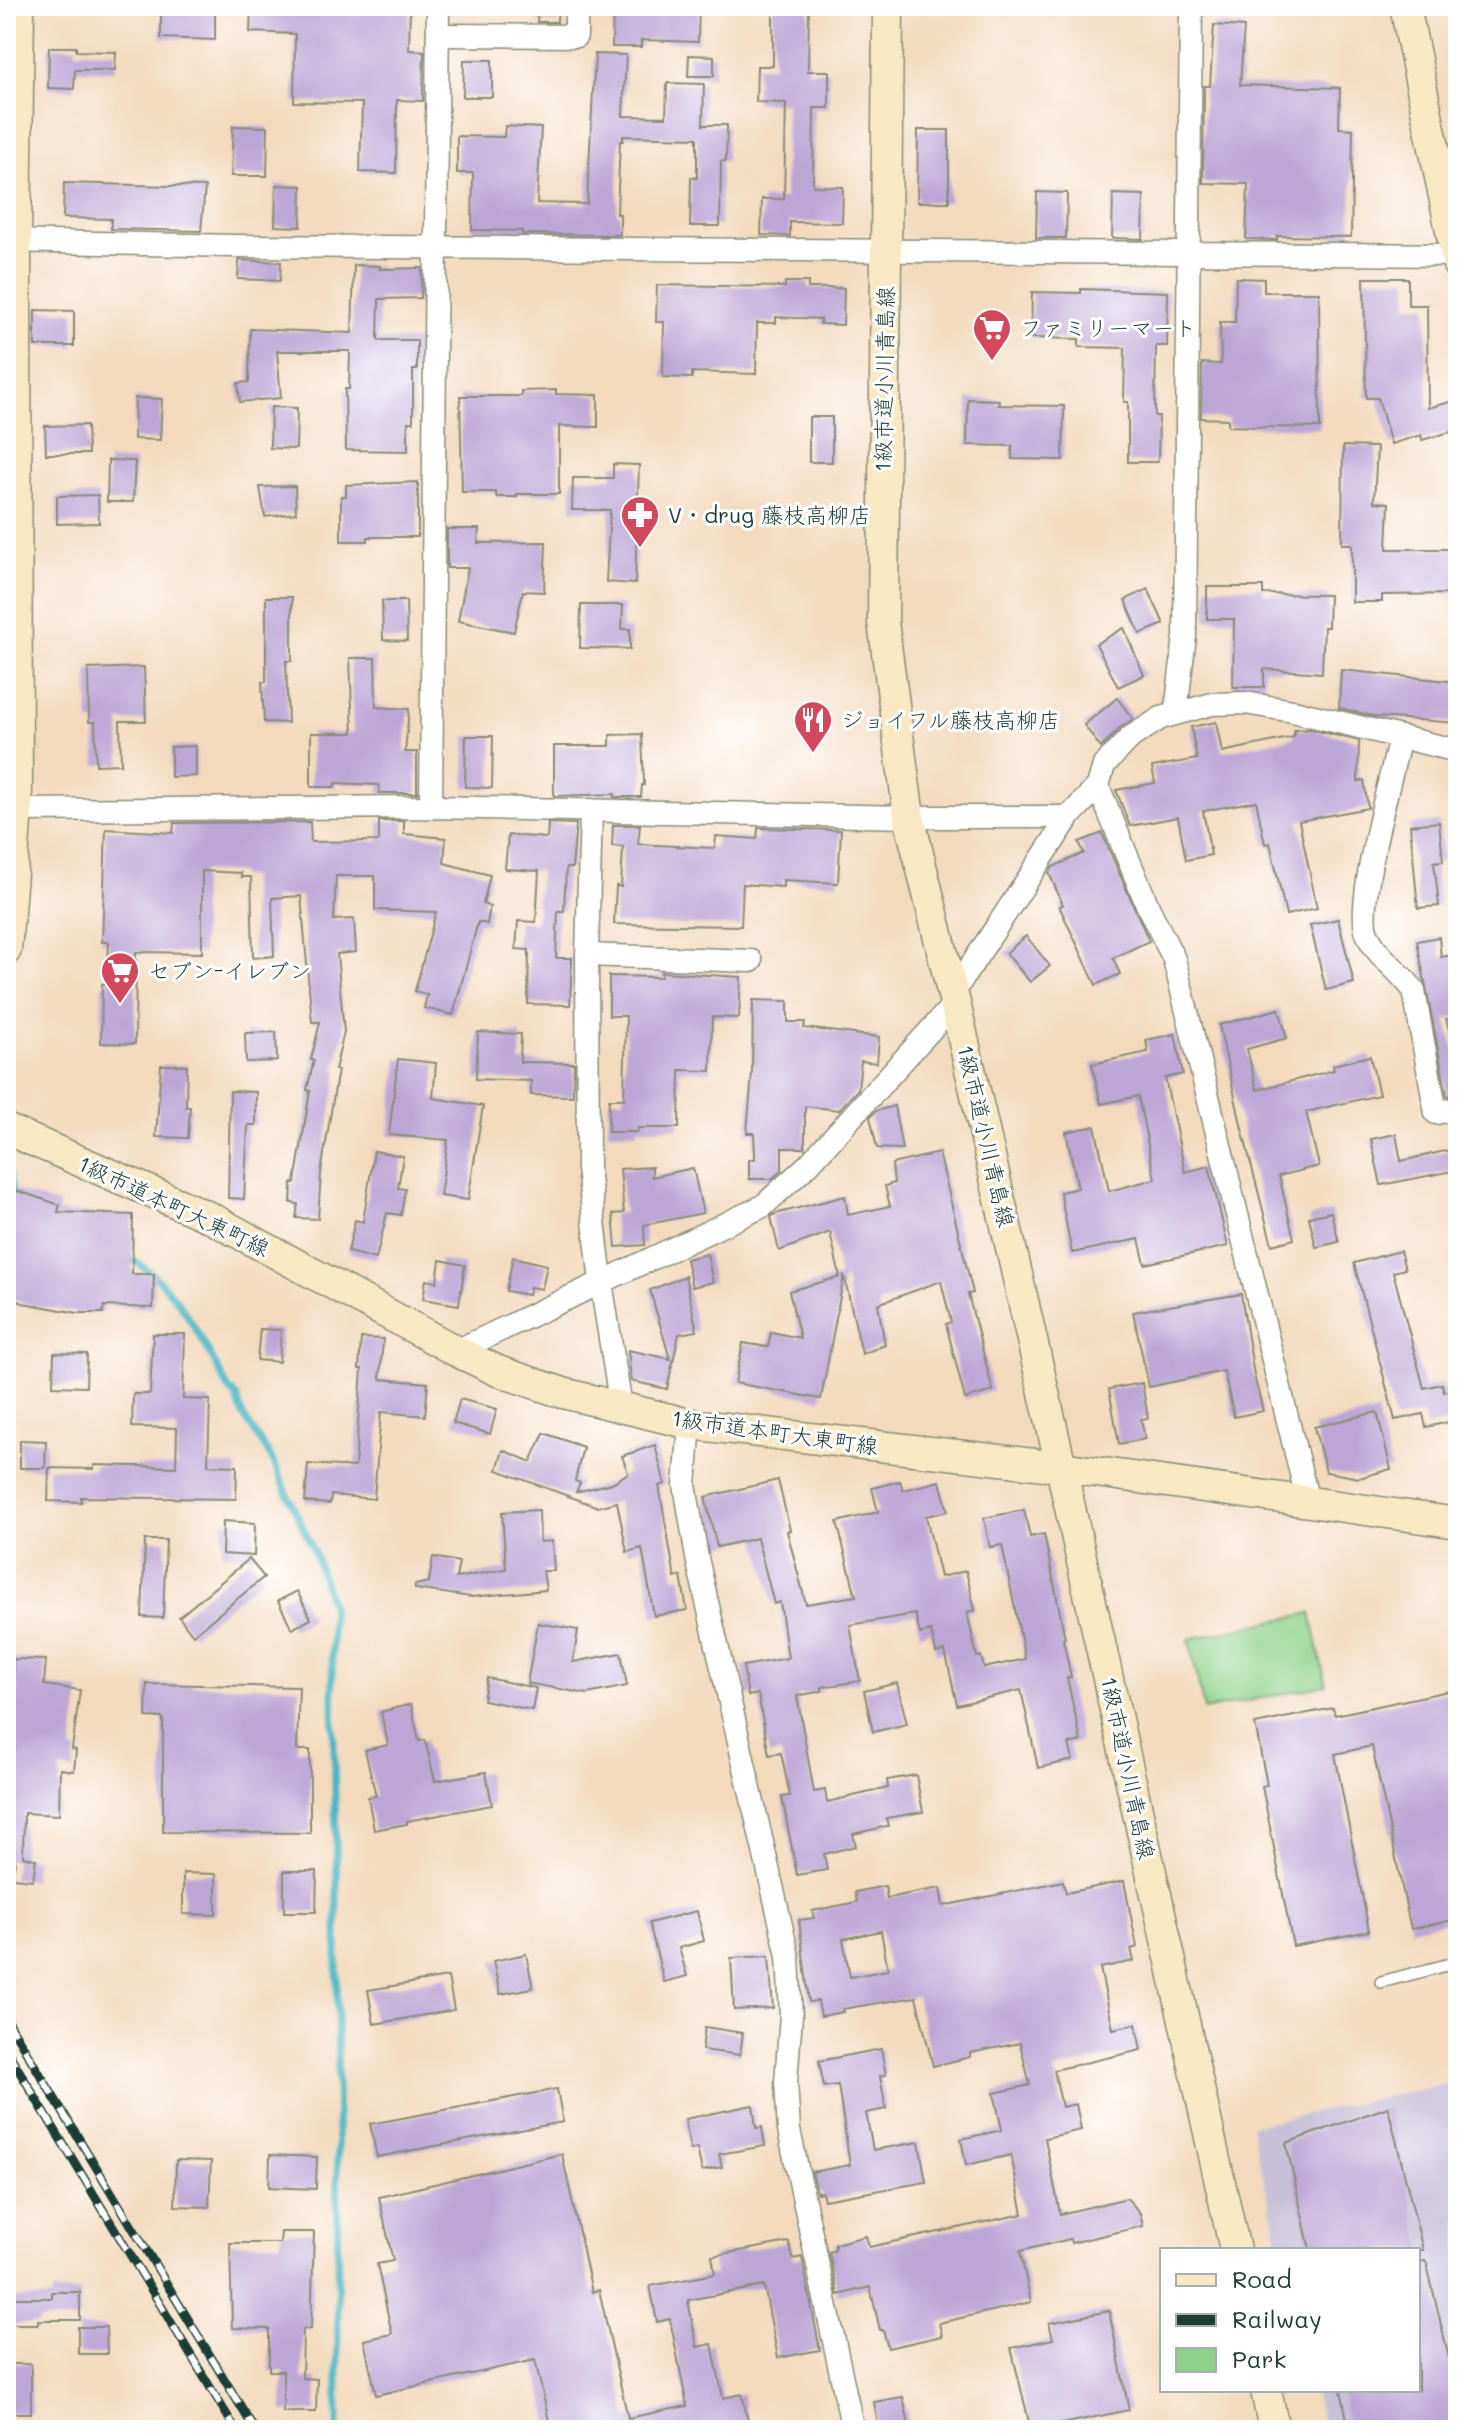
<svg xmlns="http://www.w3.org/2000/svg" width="1464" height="2436" font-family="Mali,'Klee One',sans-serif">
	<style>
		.industrial { fill: #c8bfd8 }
		.green { fill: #8ed189; stroke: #56875e; stroke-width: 2 }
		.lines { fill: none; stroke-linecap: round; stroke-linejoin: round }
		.stream { stroke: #48b6c3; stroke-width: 7 }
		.building { fill: #bca6d6; fill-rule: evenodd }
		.lane-casing { stroke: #898c78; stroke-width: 14 }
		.street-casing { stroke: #898c78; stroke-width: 25 }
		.secondary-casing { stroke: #898c78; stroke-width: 33 }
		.lane { stroke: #fff; stroke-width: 11 }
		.street { stroke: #fff; stroke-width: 22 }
		.secondary { stroke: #f8e8c3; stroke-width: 30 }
		.rail-casing { stroke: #1f3d34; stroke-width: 9 }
		.rail { stroke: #fff; stroke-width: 6; stroke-dasharray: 18; stroke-linecap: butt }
		.labels { text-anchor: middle; stroke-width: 6; stroke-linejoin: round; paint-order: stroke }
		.poi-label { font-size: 22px; fill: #1f3d34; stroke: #fff; text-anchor: start }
		.street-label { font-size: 22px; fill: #1f3d34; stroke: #fff }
	</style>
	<rect width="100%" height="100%" fill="#fff"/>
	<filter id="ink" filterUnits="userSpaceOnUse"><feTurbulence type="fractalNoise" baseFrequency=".0125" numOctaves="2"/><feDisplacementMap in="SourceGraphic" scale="16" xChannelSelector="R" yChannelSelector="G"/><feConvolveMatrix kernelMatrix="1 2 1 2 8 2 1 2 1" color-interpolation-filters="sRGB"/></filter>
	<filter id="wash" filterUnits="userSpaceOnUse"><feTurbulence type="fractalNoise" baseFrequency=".006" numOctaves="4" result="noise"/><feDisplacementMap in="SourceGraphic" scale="32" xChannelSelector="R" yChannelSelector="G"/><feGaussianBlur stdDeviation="1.8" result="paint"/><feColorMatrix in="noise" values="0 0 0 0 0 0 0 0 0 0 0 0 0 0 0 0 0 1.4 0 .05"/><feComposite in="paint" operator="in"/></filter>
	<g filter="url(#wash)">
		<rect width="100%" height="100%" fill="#f3dabd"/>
		<path class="industrial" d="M1458 2081V2430H1324L1314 2390H1418V2250H1281L1251 2126Z"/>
		<path class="green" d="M1311 1613 1326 1685 1204 1710 1189 1639Z"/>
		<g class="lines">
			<g class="stream">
				<path d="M6 1162 13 1196 19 1201"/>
				<path d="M126 1256C178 1283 201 1340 229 1389L237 1397 242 1414 271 1457 315 1554 331 1604 337 1892 338 2430"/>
			</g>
		</g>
		<g id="blocks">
			<g class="building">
				<path d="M161 6H215V40L161 38Z"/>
				<path d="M251 6H410L409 50 424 51 423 101 397 100 396 173 360 172 362 103 294 102 295 34 250 32Z"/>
				<path d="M538 6H558L557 22H537Z"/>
				<path d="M658 6H699L698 42 641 40V47H612L613 10 658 11Z"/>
				<path d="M773 6H809L808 71H829V108H814L813 186 843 187 842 223 790 222V236L761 235 762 199H784L786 103 756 102 757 66H773Z"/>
				<path d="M1214 25 1244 27 1240 85 1340 88 1339 128 1353 129 1351 237 1277 236V240L1246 239 1248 184 1203 183 1204 86H1210Z"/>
				<path d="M49 47H76V51L116 52 115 70H75L74 89 48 88Z"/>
				<path d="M595 54 626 55 623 116 666 117 667 83 704 84 703 125H727L726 161H721L720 226H690L691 177 697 178V138L623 136V141H620L617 214H620V235L522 234V231L472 230 473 173H457V136L504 137 505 126 541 128 537 203 587 204Z"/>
				<path d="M689 55 714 56V76H688Z"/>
				<path d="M464 60H492V97H463Z"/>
				<path d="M233 126 268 127 267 176H231Z"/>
				<path d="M918 130H949V202H917Z"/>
				<path d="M64 183 205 187 201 231 111 229V219L63 218Z"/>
				<path d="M276 185 302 186 301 227 275 226Z"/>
				<path d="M1037 192 1067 193 1066 238H1036Z"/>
				<path d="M1113 194 1144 195 1143 239 1112 238Z"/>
				<path d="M239 260 281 262 280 281 238 279Z"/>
				<path d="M354 265 380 266V269L422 268 421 298 379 299 378 340H417V370H413V422H408V451L346 450 345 389H349L350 351H277L281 398 240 402 238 383 249 382 250 329 352 333Z"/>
				<path d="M1236 278 1264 279V292H1319L1320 428 1228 426V419L1201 418 1202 363 1221 364 1220 322H1235Z"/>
				<path d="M1364 278H1408V305H1427L1428 408 1458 400V430L1422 440 1421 435 1391 444 1378 398H1366Z"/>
				<path d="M785 282H808V288H844L843 325 820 324 821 319 776 317V323H757L756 374 692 372V378L663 377 664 322H656L657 285 785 287Z"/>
				<path d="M1081 289 1168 292 1167 346H1156L1155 416H1159L1158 462H1128V402H1124L1125 348 1079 347V339L1031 338 1032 292 1081 293Z"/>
				<path d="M35 310 74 311V346H35Z"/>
				<path d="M556 390V394L598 395V427L559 426V494H517V497H496V492H462L460 396H521V391Z"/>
				<path d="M135 398 162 399 160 440 134 439Z"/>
				<path d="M968 399 999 400 998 405 1064 406 1063 460 1012 459V446L967 445Z"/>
				<path d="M271 407 297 408 296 449 270 448Z"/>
				<rect x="809" y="417" width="23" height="45"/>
				<path d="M87 425 88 454H46L45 426Z"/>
				<path d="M1343 446 1377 447 1374 502 1389 503 1387 549H1458V594L1382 595V602H1352V544H1342Z"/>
				<path d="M108 460 135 461 133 502H107Z"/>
				<path d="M613 464 639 465 635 584 606 582 610 510H572L573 478H613Z"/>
				<path d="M418 482V537H368V541H341V496H346V485Z"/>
				<path d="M295 486 296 513 265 517 260 487Z"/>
				<path d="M98 495 99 523 57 524V496Z"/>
				<path d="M447 529H479L478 543 546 542 544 592 523 591 514 632 458 621 468 568H447Z"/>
				<path d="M1207 587H1263V594L1329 595 1328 627H1324L1322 673 1264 669V687H1233L1234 619H1207Z"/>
				<path d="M1148 589 1164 624 1140 634 1125 600Z"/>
				<path d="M266 597H292V661H286L288 723 264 722 262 682H266Z"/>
				<path d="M382 601H406L407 641 383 640Z"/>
				<path d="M581 605H623L622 629H630V649L580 648Z"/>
				<path d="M1124 628 1144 675 1118 687 1096 644Z"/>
				<path d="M350 658H375L376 707 409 709 405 752H417V793H379V785L335 783V787H311V733H353Z"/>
				<path d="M144 667 146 721H120L121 764 96 765 95 722H89L88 669Z"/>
				<path d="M1341 670 1458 682V723L1377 717 1339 708Z"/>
				<path d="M1117 698 1133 719 1121 727 1101 748 1084 725Z"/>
				<path d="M1216 722 1222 752 1294 737V730L1310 729 1359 741 1358 782 1364 780 1368 808 1299 821 1317 908 1286 915 1270 843 1265 844 1256 801 1203 811 1211 855 1186 860 1178 817 1130 826 1116 790 1155 783 1152 767 1197 759 1191 727Z"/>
				<path d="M642 734 644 785H642L641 797H614L615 794 554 796V746H610V735Z"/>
				<path d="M466 736H493L492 788 465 787Z"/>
				<path d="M196 746V776L171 777V747Z"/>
				<path d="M379 821H404V834L446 838 444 863 490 875 483 904 490 907 487 924 478 922 453 1015 424 1008 427 995 415 991 436 912 375 910V876H336L334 920 354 919 356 952 337 954 344 1032 335 1070H338L321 1172 318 1219 296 1218 298 1204 291 1203 292 1183H295L304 1128 310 1091 307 1090 314 1060H311L320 1022H312L301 896 272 898 274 956 253 958 251 877H241V873L202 871V953L136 952 135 1044 101 1043 102 984H107L109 942H102L106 829 173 833 174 823 310 822 311 842 379 841Z"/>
				<path d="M1439 822 1443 861 1434 862 1439 906 1418 908 1410 825Z"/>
				<path d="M548 823 576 824 572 868H566L564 911H558L556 958H572L570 1005 528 1004 529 950 516 949 518 921 536 922 539 871 505 869 508 835 547 838Z"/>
				<path d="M613 825H640L638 844 715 848 716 836 757 839 758 828 841 830 838 883 783 880V887L743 884 741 926 614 924 616 886 621 887 623 847 612 846Z"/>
				<path d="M1102 833 1149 941 1113 958 1120 974 1096 985 1059 906 1063 905 1049 873 1053 867 1084 853 1079 842Z"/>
				<path d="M1338 919 1354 983 1326 990 1310 925Z"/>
				<path d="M1026 936 1050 966 1030 982 1006 953Z"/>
				<path d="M1439 937 1441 957 1458 954V1017L1446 1019 1458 1061V1094L1447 1096 1417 941Z"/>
				<path d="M661 972 741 977 739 1018 712 1017 711 1071 680 1070 679 1128H638V1132H608L609 1099H624L626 1016H609V976L661 977Z"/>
				<path d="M753 1000 788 1001V1022H805L804 1028 879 1037 877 1063 861 1061 858 1089 839 1110 805 1106V1148H782V1170L772 1179H749V1160L755 1159 754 1133H747L752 1073Z"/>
				<path d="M1279 1009 1287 1038 1247 1049 1257 1090 1334 1070 1333 1065 1370 1056 1379 1095 1306 1112 1319 1166 1279 1176 1294 1239 1272 1245 1242 1129 1219 1025Z"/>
				<path d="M276 1032 277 1061 246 1062 245 1033Z"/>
				<path d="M478 1032 521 1034 520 1062 574 1063 573 1096 531 1095V1081L476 1079Z"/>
				<path d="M1175 1034 1183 1074 1165 1078 1185 1172 1209 1166 1228 1246 1145 1264 1139 1239 1072 1253 1060 1192 1078 1188 1066 1132 1095 1126 1109 1191 1155 1179 1138 1096 1101 1104 1092 1064 1148 1052 1146 1040Z"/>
				<path d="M398 1059 436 1063 433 1098 483 1106 468 1200 440 1196 448 1140 389 1135Z"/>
				<path d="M161 1065H187L186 1107H190L188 1138 156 1137Z"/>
				<path d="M230 1091 256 1092V1125H248L244 1199 228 1198Z"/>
				<path d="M894 1106 902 1149 877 1148 870 1117 876 1111Z"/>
				<path d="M1396 1134 1401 1161 1458 1148V1170L1381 1185 1371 1139Z"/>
				<path d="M374 1151 403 1156 398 1188 405 1189 401 1215 387 1213 376 1259 348 1252 355 1220 363 1222Z"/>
				<path d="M939 1153 973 1293 968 1294 993 1391 965 1399 946 1324 951 1322 941 1281 878 1304 885 1345 862 1354 844 1275 821 1399 735 1383 743 1343 768 1347 771 1332 800 1338 789 1291 840 1277 830 1232 779 1251 771 1217 775 1214 845 1196 848 1215 890 1206 885 1186 894 1183 892 1164Z"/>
				<path d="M652 1167V1177L693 1168 703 1213 644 1225 645 1245 616 1247 613 1214 624 1213 620 1169Z"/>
				<path d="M15 1190 60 1205 58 1212 133 1215 132 1274H154L153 1308 104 1306 103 1313H78L23 1303 6 1297V1217Z"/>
				<path d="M1331 1212 1339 1242 1316 1247 1309 1217Z"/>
				<path d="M1400 1251 1405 1269 1393 1272 1424 1388 1442 1384 1444 1392 1458 1389V1420L1426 1427 1423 1414 1395 1420 1354 1263Z"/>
				<path d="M707 1254 713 1282 692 1287 686 1259Z"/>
				<path d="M513 1257 547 1265 542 1289 530 1287 528 1295 506 1291Z"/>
				<path d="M440 1260 465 1265 459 1305 423 1299 426 1280 437 1282Z"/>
				<path d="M685 1276 697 1331 679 1334 667 1389 631 1381 628 1350 670 1359 650 1290Z"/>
				<path d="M1241 1294 1254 1375 1263 1411 1234 1417 1224 1371 1149 1387 1133 1312Z"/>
				<path d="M260 1329 281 1330 279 1362 257 1360Z"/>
				<path d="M153 1334H185L183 1399 210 1400 208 1465 237 1466 236 1499 81 1497V1502L48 1501 49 1468 94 1469V1465L176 1467 177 1428 132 1427 133 1394H150Z"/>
				<path d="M361 1338 383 1339 380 1379 428 1383 425 1416 381 1412 374 1499 331 1495 330 1504 305 1502 308 1464 355 1467 362 1369H359Z"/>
				<path d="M54 1353 87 1354 86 1387 53 1386Z"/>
				<path d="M1142 1383 1148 1418 1141 1419 1145 1439 1119 1444 1109 1389Z"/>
				<path d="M460 1399 497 1409 490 1434 453 1423Z"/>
				<path d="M1377 1412 1391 1469 1359 1478 1326 1472 1314 1427Z"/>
				<path d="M544 1433 583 1447 575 1481 580 1483 576 1492 612 1483 628 1473 622 1456 655 1445 665 1484 659 1486 675 1578 681 1576 687 1610 654 1616 642 1548 627 1552 617 1502 598 1507 497 1470 503 1450 531 1462Z"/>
				<path d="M20 1440 46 1441 45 1468H20Z"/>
				<path d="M778 1480 790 1530 787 1531 806 1604 856 1596 837 1522 878 1512 872 1488 900 1481 903 1490 940 1481 948 1511 926 1516 940 1577 966 1571 975 1610 967 1612 977 1657 981 1656 984 1668 1025 1659 1002 1545 990 1547 984 1518 1024 1510 1030 1537 1044 1534 1065 1638 1063 1639 1071 1677 1067 1678 1081 1741 1069 1744 1073 1760 1038 1768 1021 1690 957 1705 945 1651 936 1653 931 1631 920 1634 915 1614 850 1625 860 1681 822 1687V1691L797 1696 814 1792 825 1790 827 1802 888 1788 887 1780 916 1775 923 1812 886 1818 888 1826 853 1834 856 1846 824 1854 827 1870 797 1875 782 1797 790 1796 781 1753 769 1755 758 1694 748 1696 743 1666 788 1658 780 1602 774 1604 757 1538 717 1547 705 1497Z"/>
				<path d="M539 1510 540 1542 552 1541 554 1571H543L546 1590 471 1597 415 1589V1585L429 1582 433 1557 459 1562 456 1578 506 1569 502 1512Z"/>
				<path d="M223 1521 255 1523 254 1556 222 1554Z"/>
				<path d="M145 1540H166L163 1618 142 1617Z"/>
				<path d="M249 1559 264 1577 193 1635 179 1617Z"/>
				<path d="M297 1591 311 1619 292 1629 278 1601Z"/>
				<path d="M538 1623 578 1630 573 1662 621 1653 627 1686 587 1694 527 1683Z"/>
				<path d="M13 1659 46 1660 44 1685 80 1690 72 1749 76 1750 74 1771 60 1769 59 1815 24 1813 23 1857 36 1859 33 1880 13 1878 15 1860H6V1746L15 1747Z"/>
				<path d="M487 1678 536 1688 532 1710 483 1700Z"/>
				<path d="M897 1683 907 1724 873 1732 864 1691Z"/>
				<path d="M147 1684 299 1687 297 1750H310V1833L163 1832V1718L146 1717Z"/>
				<path d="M1458 1689V1919L1411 1929 1372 1746 1335 1754 1369 1931 1293 1946 1262 1786 1267 1785 1255 1724 1333 1708 1335 1715Z"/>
				<path d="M411 1704 419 1741 425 1740 435 1781 486 1772 492 1805 407 1821V1824L374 1830 368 1797 376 1796 365 1750 388 1745 381 1712Z"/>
				<path d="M284 1871H317L316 1912H284Z"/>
				<path d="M183 1873 216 1874V1915L183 1914Z"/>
				<path d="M1063 1881 1066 1893 1124 1881 1137 1947 1131 1949 1134 1961 1100 1968 1113 2029 1136 2024 1141 2050 1054 2070 1062 2107 1076 2104 1081 2130 1045 2138 1060 2214 1127 2198 1140 2213 1143 2226 1071 2243 1070 2239 1020 2251 1031 2302 939 2323 942 2336 888 2348 883 2330H880L870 2287 838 2295 829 2252 835 2250V2244L866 2236 869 2247 1023 2214 1011 2155 966 2165 961 2139 1002 2130 994 2093 1030 2085 1020 2043 970 2053V2057L933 2066 916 1997 842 2009 843 2012 821 2016 818 2001 809 2002 799 1920 814 1918 812 1911 857 1902 855 1892 885 1886 887 1898 940 1888 943 1906ZM881 1931 888 1970 850 1977 843 1939Z"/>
				<path d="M697 1911 704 1941 679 1948 687 1976 664 1982 649 1923Z"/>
				<path d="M526 1954 533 1988 500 1994 493 1961Z"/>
				<path d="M769 1956 773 2008 734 2010 731 1958Z"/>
				<path d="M448 1977 454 2010 374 2024 368 1990Z"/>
				<path d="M705 2027 743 2033 740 2055 702 2050Z"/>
				<path d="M881 2049 886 2075 880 2076 886 2109 866 2113 873 2150 919 2142 926 2182 824 2200 822 2192 817 2193 812 2172 850 2165 838 2085 824 2087 819 2061Z"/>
				<path d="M557 2089 563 2122 377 2157 370 2124Z"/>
				<path d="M753 2105 756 2128 762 2127 765 2146 719 2154 722 2167 702 2171 697 2148 690 2150 685 2119Z"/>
				<path d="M1388 2107 1423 2250H1310L1286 2143Z"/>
				<path d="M562 2154 592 2292 599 2290 628 2418 687 2406 670 2319 657 2322 650 2286 715 2274 712 2256 789 2242 793 2259 802 2257 820 2350 778 2358 764 2286 688 2300 697 2347 712 2344 723 2398 742 2394 750 2430H551L535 2360 376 2395 364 2340 392 2334 377 2264 393 2261 379 2197Z"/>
				<path d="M270 2155 317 2157 316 2189 269 2187Z"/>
				<path d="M176 2160 211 2161 209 2207 175 2206Z"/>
				<path d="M281 2232H314L311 2329H303L302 2378 317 2379 316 2412H283V2371H269V2329L232 2328 230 2243H280Z"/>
				<path d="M1426 2261 1458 2396V2430H1349L1341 2390H1418V2262Z"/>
				<path d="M52 2292H80V2320H38V2324H9V2298H52Z"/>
				<path d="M1109 2311 1129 2410 1057 2425 1058 2430H1031L1011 2348 1053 2339 1049 2323Z"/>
				<path d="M78 2327H106L107 2354H78Z"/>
				<rect x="6" y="2364" width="25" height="49"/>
				<path d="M903 2397 910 2430H883L881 2424 878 2425 874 2402Z"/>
			</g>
		</g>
	</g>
	<g filter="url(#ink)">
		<use href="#blocks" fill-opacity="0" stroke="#898c78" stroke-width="2"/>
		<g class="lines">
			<defs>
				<path id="lane" d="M1381 1982 1458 1962"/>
				<g id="street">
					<path d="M438 35 576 36V6"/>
					<path d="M6 241 235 246 1458 255"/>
					<path d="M1176 712 1185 636 1191 6"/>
					<path d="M1400 737C1392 775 1355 903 1367 933 1376 957 1400 970 1414 991L1436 1113 1458 1108"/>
					<path d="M1098 786 1149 909 1174 959 1308 1502"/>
					<path d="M431 807 438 6"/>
					<path d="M17 810 431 807 909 817H1069"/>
					<path d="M591 810 587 955 588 1168 601 1282 621 1407"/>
					<path d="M587 955 751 961"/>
					<path d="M953 993 1069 817 1098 786 1104 765 1131 737 1161 718 1212 704 1245 703 1293 711 1458 751"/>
					<path d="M456 1351 763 1206 809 1164 955 1003"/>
					<path d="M690 1424 685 1485 697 1558 788 1956 791 2015 786 2082 789 2130 853 2430"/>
				</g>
				<g id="secondary">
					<path d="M888 6 883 622 909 817 955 1003 1061 1467 1235 2250"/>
					<path d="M1405 6 1458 265"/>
					<path d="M6 950 17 810 16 241 19 6"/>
					<path d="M6 1129 209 1217 456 1351 498 1371 563 1393 690 1424 1061 1467 1458 1523"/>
					<path d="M1266 2390 1274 2430"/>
				</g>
			</defs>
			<use href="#lane" class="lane-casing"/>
			<use href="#street" class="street-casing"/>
			<use href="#secondary" class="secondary-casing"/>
			<use href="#lane" class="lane"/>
			<use href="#street" class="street"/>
			<use href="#secondary" class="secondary"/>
			<defs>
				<g id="rail">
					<path d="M6 2018 255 2430"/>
					<path d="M6 2049 236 2430"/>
				</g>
			</defs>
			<use href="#rail" class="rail-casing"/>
			<use href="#rail" class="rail"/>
		</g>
	</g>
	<defs>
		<symbol id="supermarket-pin" viewBox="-11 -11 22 30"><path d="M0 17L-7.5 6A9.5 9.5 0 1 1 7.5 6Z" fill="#d1495b" stroke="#fff"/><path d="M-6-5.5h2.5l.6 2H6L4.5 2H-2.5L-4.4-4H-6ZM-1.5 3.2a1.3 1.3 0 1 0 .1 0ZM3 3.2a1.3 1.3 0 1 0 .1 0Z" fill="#fff"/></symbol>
		<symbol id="pharmacy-pin" viewBox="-11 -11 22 30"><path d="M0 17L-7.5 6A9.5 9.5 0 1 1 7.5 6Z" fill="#d1495b" stroke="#fff"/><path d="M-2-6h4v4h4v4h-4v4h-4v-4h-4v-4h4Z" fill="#fff"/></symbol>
		<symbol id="restaurant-pin" viewBox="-11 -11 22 30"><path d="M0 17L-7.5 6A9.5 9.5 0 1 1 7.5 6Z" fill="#d1495b" stroke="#fff"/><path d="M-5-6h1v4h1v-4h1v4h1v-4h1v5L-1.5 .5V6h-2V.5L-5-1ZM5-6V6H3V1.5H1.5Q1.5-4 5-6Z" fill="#fff"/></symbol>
	</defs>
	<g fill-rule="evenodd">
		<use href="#supermarket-pin" x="970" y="306" width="44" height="60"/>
		<use href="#pharmacy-pin" x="618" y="493" width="44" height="60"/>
		<use href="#restaurant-pin" x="791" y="698" width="44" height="60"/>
		<use href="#supermarket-pin" x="98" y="949" width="44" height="60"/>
	</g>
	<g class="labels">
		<g class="poi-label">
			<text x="1020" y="336">ファミリーマート</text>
			<text x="668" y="523">V・drug 藤枝高柳店</text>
			<text x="841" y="728">ジョイフル藤枝高柳店</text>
			<text x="148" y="979">セブン-イレブン</text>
		</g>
		<g class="street-label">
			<text transform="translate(884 379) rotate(-89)" y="8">1級市道小川青島線</text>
			<text transform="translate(986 1136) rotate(77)" y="8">1級市道小川青島線</text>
			<text transform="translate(174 1206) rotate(25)" y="8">1級市道本町大東町線</text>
			<text transform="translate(775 1432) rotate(8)" y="8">1級市道本町大東町線</text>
			<text transform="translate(1128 1768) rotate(78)" y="8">1級市道小川青島線</text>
		</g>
	</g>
	<rect width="1464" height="2436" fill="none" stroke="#fff" stroke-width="32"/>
	<rect x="1160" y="2248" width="260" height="144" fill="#ffffff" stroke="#a5b1ae" stroke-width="2"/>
	<rect x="1176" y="2274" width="40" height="12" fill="#f8e8c3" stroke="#a5b1ae" stroke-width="2"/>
	<text x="1232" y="2288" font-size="24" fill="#1f3d34">Road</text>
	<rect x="1176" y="2314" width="40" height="12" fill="#1f3d34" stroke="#a5b1ae" stroke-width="2"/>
	<text x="1232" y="2328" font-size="24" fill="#1f3d34">Railway</text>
	<rect x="1176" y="2348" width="40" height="24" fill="#8ed189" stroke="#a5b1ae" stroke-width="2"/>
	<text x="1232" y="2368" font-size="24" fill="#1f3d34">Park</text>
</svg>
